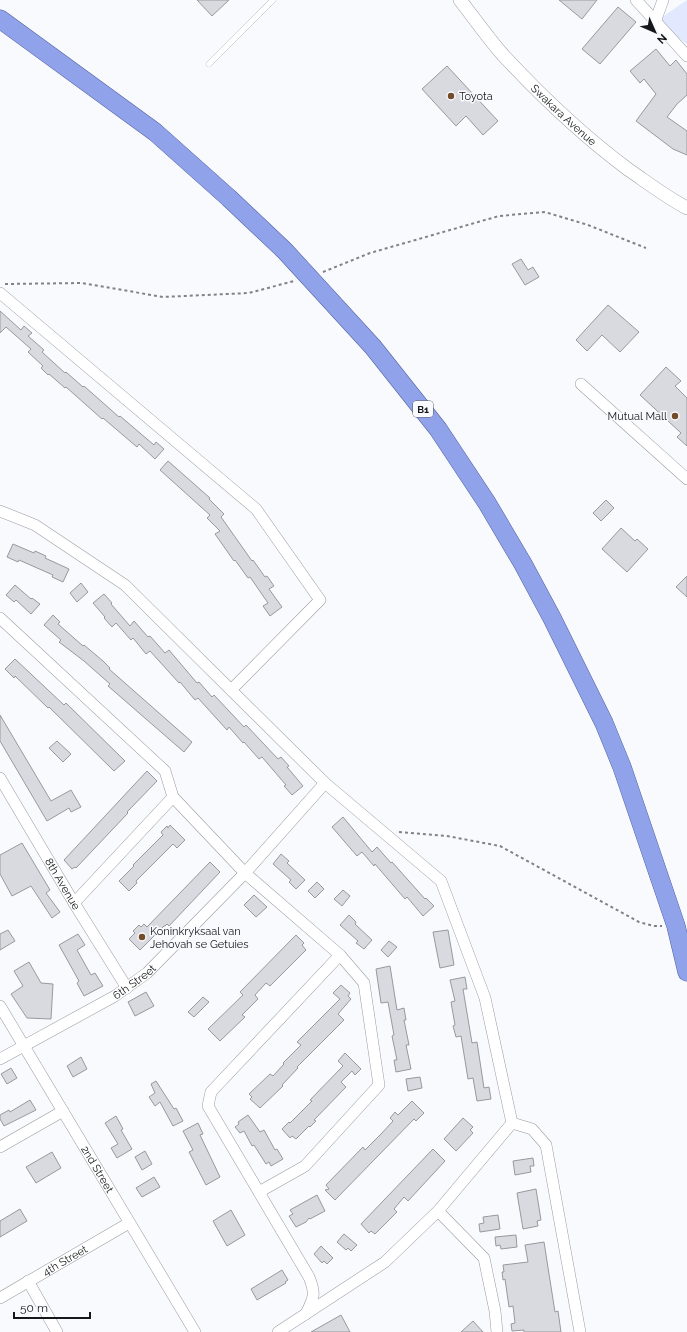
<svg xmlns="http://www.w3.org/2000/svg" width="687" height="1332" font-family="Raleway,sans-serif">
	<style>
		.green { fill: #e2e9fe }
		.building { fill: #d8dadf; stroke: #97999e }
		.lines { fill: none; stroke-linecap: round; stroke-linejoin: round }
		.service-casing { stroke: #999ba0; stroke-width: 6 }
		.minor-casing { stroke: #999ba0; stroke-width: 12 }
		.tertiary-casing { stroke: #999ba0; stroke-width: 14 }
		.trunk-casing { stroke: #53629d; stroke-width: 19 }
		.path { stroke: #818285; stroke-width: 2; stroke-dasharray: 3 3; stroke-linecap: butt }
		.service { stroke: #fff; stroke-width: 5.5 }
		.minor { stroke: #fff; stroke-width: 11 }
		.tertiary { stroke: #fff; stroke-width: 13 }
		.trunk { stroke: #90a2ea; stroke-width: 18 }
		.poi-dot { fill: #734c2a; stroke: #f9fafe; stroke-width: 1.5 }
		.labels { text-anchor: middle; stroke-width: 3; stroke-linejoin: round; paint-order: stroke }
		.shield { fill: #f9fafe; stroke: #5a5b5e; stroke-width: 1 }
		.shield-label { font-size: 10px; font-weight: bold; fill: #161719 }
		.poi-label { font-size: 11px; fill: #161719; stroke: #f9fafe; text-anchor: start }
		.street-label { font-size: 11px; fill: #161719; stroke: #f9fafe }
	</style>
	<rect width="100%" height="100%" fill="#f9fafe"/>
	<path class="green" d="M687 0V44L655 22Z"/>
	<g class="building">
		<path d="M197 0H229L212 16Z"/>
		<path d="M559 0H597L582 19Z"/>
		<path d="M618 7 636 22 600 64 582 49Z"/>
		<path d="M656 49 670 66 676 60 687 74V95L677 104 667 117 687 131V155L673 149 636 121 656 94 644 79 640 83 630 71Z"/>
		<path d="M447 66 498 121 483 135 466 116 456 126 422 89Z"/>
		<path d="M521 259 528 270 533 267 539 277 525 285 512 264Z"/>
		<path d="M608 305 639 332 620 352 602 335 587 351 576 340Z"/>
		<path d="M0 311 21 330 24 326 32 333 28 336 44 350 42 352 65 373 66 372 83 387 84 386 119 417 120 416 154 445 156 442 164 449 155 459 139 444 137 447 103 418 102 419 66 387 65 388 49 374 48 375 41 368 43 366 28 352 31 349 6 327 0 333Z"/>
		<path d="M666 367 681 381 675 386 687 398V446L677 437 681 433 640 395Z"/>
		<path d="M168 461 210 498 209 499 224 514 221 517 252 561 253 560 265 577 267 576 274 586 269 589 282 607 270 616 263 606 268 603 250 577 248 578 235 560 234 561 215 534 220 531 207 518 210 515 160 470Z"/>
		<path d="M606 500 614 508 601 521 593 513Z"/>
		<path d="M621 528 635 541 637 539 648 549 627 572 602 549Z"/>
		<path d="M13 544 34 553 35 551 46 556 45 558 69 569 63 582 52 577 53 575 19 560 18 562 7 557Z"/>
		<path d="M687 576V597L676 587Z"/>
		<path d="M81 583 88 592 77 602 70 593Z"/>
		<path d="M15 585 31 599 32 598 40 604 31 614 16 600 14 602 6 595Z"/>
		<path d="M104 594 112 603 111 604 130 626 134 621 148 637 150 636 165 653 169 650 197 683 199 682 212 697 214 695 244 727 246 725 278 759 281 757 289 766 287 767 303 786 292 795 284 786 286 785 262 757 259 759 244 742 243 743 229 727 227 730 198 698 195 700 180 682 179 683 150 651 146 654 133 638 131 640 116 623 112 627 104 618 105 617 93 603Z"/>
		<path d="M53 615 60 622 58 624 83 646 84 645 103 661 110 668 109 669 192 742 184 752 108 686 110 684 84 661 59 642 61 640 44 625Z"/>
		<path d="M15 659 64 705 66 703 125 761 114 771 49 707 48 708 15 676 14 678 5 669Z"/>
		<path d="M0 715 51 801 71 790 81 807 71 812 69 808 47 821 0 741Z"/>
		<path d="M57 741 71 754 63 762 49 748Z"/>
		<path d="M147 771 157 781 127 812 128 813 76 868 75 867 72 869 64 860Z"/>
		<path d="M343 817 372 852 377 847 391 863 392 862 425 899 426 898 434 906 423 916 407 897 405 899 375 864 374 866 362 852 357 856 332 827Z"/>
		<path d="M170 825 185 840 177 848 173 844 136 881 137 883 129 891 119 881 134 866 133 865 163 835 161 832 167 826 168 828Z"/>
		<path d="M22 843 50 890 46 893 60 912 52 918 31 886 12 896 0 874V855Z"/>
		<path d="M281 854 289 861 287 863 305 880 296 889 289 882 291 880 273 864Z"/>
		<path d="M210 862 220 872 169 926 167 924 165 926H164L140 950 129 939 135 933 133 931 139 925 141 927 144 924 147 927Z"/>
		<path d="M317 882 324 889 315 898 308 891Z"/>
		<path d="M343 890 350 896 342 906 334 899Z"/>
		<path d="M254 895 267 907 256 917 244 905Z"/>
		<path d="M349 915 356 922 355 924 372 940 364 949 356 943 358 941 340 925Z"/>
		<path d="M8 930 15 941 0 950V934Z"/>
		<path d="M448 930 454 965 440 968 433 932Z"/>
		<path d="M78 934 85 945 77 950 91 975 95 973 103 986 84 996 77 983 79 981 59 945Z"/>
		<path d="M296 935 304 943 302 945 306 950 270 986 266 983 255 995 258 999 242 1015 245 1017 220 1041 208 1029 243 995 240 992Z"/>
		<path d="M389 941 397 947 388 957 381 950Z"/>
		<path d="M29 962 41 983 53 984 51 1019 27 1018 11 994 23 986 14 971Z"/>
		<path d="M390 966 397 1010 404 1008 406 1020H404L409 1045H406L411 1069 396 1072 394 1060H397L392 1036 394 1035 388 1002 381 1003 376 969Z"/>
		<path d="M465 977 467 989H463L472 1043 477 1042 484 1088 489 1087 491 1099 477 1101 473 1078 468 1079 461 1036 456 1037 453 1026 455 1025 451 1002 455 1001 450 980Z"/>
		<path d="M341 985 350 993 348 996 351 999 338 1014 344 1020 297 1067 298 1068 282 1085 283 1086 260 1108 250 1099 252 1097 249 1094 270 1074 273 1076 284 1064 283 1063 301 1045 297 1042 340 999 333 993Z"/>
		<path d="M146 992 154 1006 135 1016 128 1002Z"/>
		<path d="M203 997 209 1002 194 1017 188 1012Z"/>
		<path d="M345 1053 361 1069 355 1075 352 1071 341 1082 346 1087 314 1120 316 1121 310 1127 309 1126 296 1139 292 1136 290 1138 282 1129 289 1122 290 1123 312 1101 310 1100 343 1066 338 1061Z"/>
		<path d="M81 1057 87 1069 73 1077 67 1066Z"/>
		<path d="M11 1068 17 1078 7 1084 1 1074Z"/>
		<path d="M420 1077 422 1088 408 1091 406 1079Z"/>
		<path d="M156 1081 174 1109 176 1108 183 1121 173 1126 160 1102 155 1106 149 1097 155 1093 151 1084Z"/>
		<path d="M30 1100 36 1110 4 1126 0 1119V1115L9 1110 10 1112Z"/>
		<path d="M412 1101 424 1113 416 1121 414 1119 335 1200 325 1190 329 1189 326 1185 363 1147 365 1150 382 1133 393 1121 390 1118 395 1112 398 1115Z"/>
		<path d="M248 1115 260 1132 264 1130 275 1150 277 1149 283 1159 271 1166 269 1162 266 1164 254 1145 252 1146 244 1131 240 1133 235 1127 239 1124 238 1122Z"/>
		<path d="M116 1116 123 1129 121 1130 132 1149 117 1158 111 1148 118 1144 105 1123Z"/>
		<path d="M463 1118 473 1127 470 1130 473 1133 456 1151 444 1139Z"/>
		<path d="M198 1123 203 1134 200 1135 220 1177 206 1185 189 1152 193 1150 183 1131Z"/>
		<path d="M433 1149 445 1161 408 1201 404 1197 394 1209 397 1212 375 1234 371 1231 369 1233 361 1224Z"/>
		<path d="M145 1151 152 1164 142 1170 135 1157Z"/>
		<path d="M52 1152 61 1168 36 1183 26 1167Z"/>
		<path d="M533 1158 534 1166H530L531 1172 515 1175 513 1161Z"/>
		<path d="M154 1177 160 1187 142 1197 136 1188Z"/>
		<path d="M536 1189 541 1220 537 1221 538 1226 523 1229 517 1193Z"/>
		<path d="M317 1195 325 1211 310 1219 309 1218 306 1222 296 1227 289 1216 293 1214 290 1210Z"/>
		<path d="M20 1209 27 1221 0 1237V1221Z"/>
		<path d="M231 1210 245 1235 227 1246 213 1221Z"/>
		<path d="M498 1215 500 1229 480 1232 479 1224 484 1223 483 1217Z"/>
		<path d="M344 1234 357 1245 351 1251 348 1248 346 1250 337 1242Z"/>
		<path d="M516 1235 517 1247 501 1249 500 1245 496 1246 495 1237Z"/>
		<path d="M544 1242 555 1312 558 1311 561 1332H524V1330L512 1331 511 1324 515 1323 513 1306 509 1307 505 1279 503 1280 502 1272H504L503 1265 528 1262 525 1245Z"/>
		<path d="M321 1246 333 1258 327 1264 324 1261 322 1263 314 1254Z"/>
		<path d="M282 1270 288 1280 285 1282 286 1283 257 1300 251 1289Z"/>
		<path d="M341 1315 350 1332H311Z"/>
		<path d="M473 1321 483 1332H461Z"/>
	</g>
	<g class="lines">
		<defs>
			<path id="service" d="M209 64 273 0"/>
			<g id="minor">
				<path d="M636 0 687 56"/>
				<path d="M655 22 663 0"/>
				<path d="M0 293 256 509 320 600 231 690"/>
				<path d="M581 384 687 479"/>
				<path d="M0 511 35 525 125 585 325 783 441 881 485 998 512 1123"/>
				<path d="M0 618 165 771 173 797 245 873 340 955 364 983 379 1085 305 1166 259 1192"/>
				<path id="s1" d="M0 778 74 903 127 988"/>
				<path d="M74 903 173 797"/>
				<path id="s2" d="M0 1006 195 1332"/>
				<path id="s3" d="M0 1059 115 996 147 973 245 873 325 783"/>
				<path d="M512 1123 532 1129 546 1145 580 1332"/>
				<path d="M0 1147 63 1111"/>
				<path d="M438 1211 484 1258 495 1311 497 1332"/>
				<path d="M28 1281 57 1332"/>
				<path id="s4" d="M0 1298 129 1223"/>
				<path d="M306 1314C314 1297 316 1294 309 1277L208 1106 211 1092 340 955"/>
				<path d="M278 1332 385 1262 438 1211 512 1123"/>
			</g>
			<g id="tertiary">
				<path id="s5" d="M460 0C474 18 488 38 503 55 542 97 583 136 629 170 648 183 666 197 687 208"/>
			</g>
			<path id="trunk" d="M0 19 155 132 229 198 285 251 373 347 438 429 487 503 523 564 552 618 604 723 622 767 676 926 687 972"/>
		</defs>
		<use href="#service" class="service-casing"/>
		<use href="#minor" class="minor-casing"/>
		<use href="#tertiary" class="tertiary-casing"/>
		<use href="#trunk" class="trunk-casing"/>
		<g class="path">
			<path d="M323 272 370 253 499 216 545 212 588 225 646 248"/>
			<path d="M5 284 82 283 163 297 249 293 294 281"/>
			<path d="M399 832 447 836 500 846 639 922 654 926H662"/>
		</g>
		<use href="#service" class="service"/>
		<use href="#minor" class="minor"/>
		<use href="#tertiary" class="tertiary"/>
		<use href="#trunk" class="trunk"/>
	</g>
	<g class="poi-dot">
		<circle cx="451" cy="96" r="4"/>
		<circle cx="675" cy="416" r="4"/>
		<circle cx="142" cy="937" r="4"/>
	</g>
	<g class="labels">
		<rect class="shield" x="413" y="401" width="20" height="16" rx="3"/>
		<g class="shield-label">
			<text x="423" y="413">B1</text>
		</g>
		<g class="poi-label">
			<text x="459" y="100">Toyota</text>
			<text x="667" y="420" text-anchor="end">Mutual Mall</text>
			<text x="150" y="935">Koninkryksaal van<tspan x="150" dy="13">Jehovah se Getuies</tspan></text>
		</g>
		<g class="street-label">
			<text dy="4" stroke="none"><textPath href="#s5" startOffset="155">Swakara Avenue</textPath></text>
			<text dy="4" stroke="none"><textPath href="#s1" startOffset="123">8th Avenue</textPath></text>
			<text dy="4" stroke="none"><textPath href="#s3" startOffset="155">6th Street</textPath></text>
			<text dy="4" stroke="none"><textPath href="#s2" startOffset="190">2nd Street</textPath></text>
			<text dy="4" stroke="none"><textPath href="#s4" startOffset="75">4th Street</textPath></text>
		</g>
	</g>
	<g transform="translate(655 32) rotate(135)" stroke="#f9fafe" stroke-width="3" paint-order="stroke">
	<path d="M0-3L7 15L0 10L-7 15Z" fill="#161719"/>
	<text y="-6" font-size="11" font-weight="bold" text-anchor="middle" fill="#161719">N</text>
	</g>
	<path d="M14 1312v6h76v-6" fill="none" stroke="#161719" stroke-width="2"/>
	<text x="20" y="1312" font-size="12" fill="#161719" stroke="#f9fafe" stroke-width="3" paint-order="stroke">50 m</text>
</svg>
